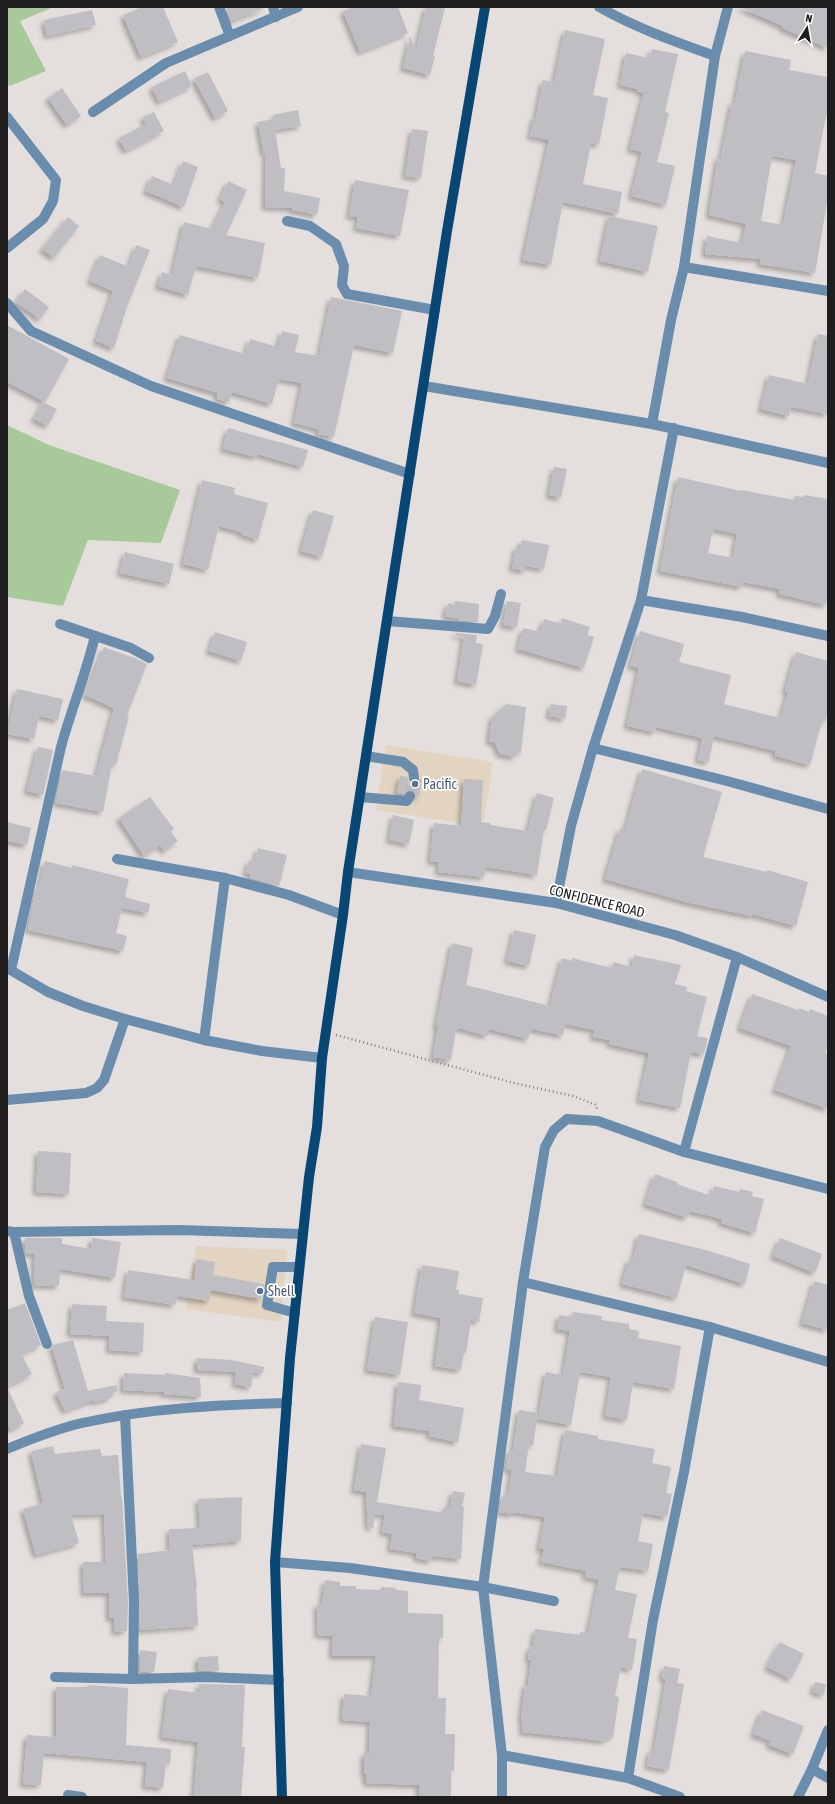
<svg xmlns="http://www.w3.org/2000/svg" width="835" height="1804" font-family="'Asap Condensed',sans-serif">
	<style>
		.commercial { fill: #e2d4c1 }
		.green { fill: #a8ca9b }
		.building { fill: #bebec3; fill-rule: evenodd; filter: url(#shadow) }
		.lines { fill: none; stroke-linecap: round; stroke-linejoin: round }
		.minor-tunnel { stroke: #bdb8b7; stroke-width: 10; stroke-dasharray: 10 5; stroke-linecap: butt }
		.path { stroke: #827f7e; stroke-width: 2.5; stroke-dasharray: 1 3; stroke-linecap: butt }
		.minor { stroke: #6a8dae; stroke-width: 10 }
		.major { stroke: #084774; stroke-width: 10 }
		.service-dot { fill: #5c6f8a; stroke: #fff; stroke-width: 1.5 }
		.labels { text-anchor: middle; stroke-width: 3.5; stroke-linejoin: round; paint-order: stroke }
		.service-label { font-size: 14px; fill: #4e5e75; stroke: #fff; text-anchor: start }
		.street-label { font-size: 14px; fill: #1f1d1d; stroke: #fff }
	</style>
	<defs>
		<filter id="shadow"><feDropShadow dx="-3.5" dy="3.5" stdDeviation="2" flood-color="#0004"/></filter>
	</defs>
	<rect width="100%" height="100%" fill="#e4dfdd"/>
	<g class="commercial">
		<path d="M386 745 493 762 484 821 462 818 461 823 376 810Z"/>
		<path d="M196 1246 287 1250 281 1322 186 1309Z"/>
	</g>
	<g class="green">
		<path d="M7 7H54L20 21 46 71 10 86 7 84Z"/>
		<path d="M7 425 49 445 180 490 161 543 88 540 63 606 7 597Z"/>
	</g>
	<g class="building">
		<path d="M143 7H163L178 42 141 57 123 15Z"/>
		<path d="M226 7H264V8L231 21Z"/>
		<path d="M353 7H398L408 33 360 52 343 11Z"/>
		<path d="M426 7H445L433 56H435L430 75 403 68 410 36 416 51Z"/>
		<path d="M739 7H828V48L782 28 783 26Z"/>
		<path d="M92 10 96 25 47 36 44 20Z"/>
		<path d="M565 30 605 39 593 95 608 98 599 145 591 143 583 184 622 192 618 214 563 202 551 265 523 260 549 140 530 136 534 117H536L543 80 554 82Z"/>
		<path d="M652 49 678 54 665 112 669 113 657 162 675 166 666 205 631 196 642 152 630 149 644 93 637 91 638 89 620 85 626 53 649 58Z"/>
		<path d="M745 51 791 60 789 70 828 77V115H826L815 173 828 176V197L815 273 760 264 761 259 705 254 707 236 742 243 746 224 709 215 718 157H721L732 102H735ZM772 156 796 160 783 225 761 221Z"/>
		<path d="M185 71 192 86 159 102 152 87Z"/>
		<path d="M208 72 228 111 215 118 194 79Z"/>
		<path d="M62 88 81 116 67 125 48 98Z"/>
		<path d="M298 110 301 126 275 130 281 168H285L284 191 320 198 317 215 292 210V208L265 207 266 150 264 155 258 122 274 119 273 115Z"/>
		<path d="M154 112 164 131 126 151 119 138 146 124 143 117Z"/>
		<path d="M412 129 428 131 421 178 405 176Z"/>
		<path d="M183 161 198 167 184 207 146 191 152 176 174 185Z"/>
		<path d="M355 180 409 190 400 236 356 228 358 217 349 216Z"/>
		<path d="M228 181 247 190 226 235 265 243 258 278 196 266 188 295 158 286 162 272 172 275 184 222 212 229 225 202 220 199Z"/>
		<path d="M609 216 658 226 648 272 600 261Z"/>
		<path d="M68 217 79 226 54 258 42 249Z"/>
		<path d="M136 245 150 250 128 304 114 348 96 341 113 291 90 281 100 255 129 267Z"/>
		<path d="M25 289 49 307 40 319 16 302Z"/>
		<path d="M331 297 402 311 393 353 354 345 334 437 318 434 319 429 294 423 302 383 279 379 272 404 232 392 229 402 217 399 218 393 167 378 180 335 245 354 250 339 278 347 282 331 299 335 295 352 319 356Z"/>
		<path d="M7 325 69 359 45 402 7 382Z"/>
		<path d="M818 334 828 336V414L791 407 789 416 761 409 769 375 808 384Z"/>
		<path d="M43 402 57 409 48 426 34 419Z"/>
		<path d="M228 428 308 450 303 467 257 454 256 457 223 449Z"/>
		<path d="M554 467 567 469 561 498 549 495Z"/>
		<path d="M678 477 741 491V490L794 500 795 496 803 497 804 495 828 499V595L826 605 779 594 780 589 743 582 742 587 660 571ZM713 529 737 534 733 558 708 553Z"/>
		<path d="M202 480 235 488 234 494 268 503 258 540 241 534V532L219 526 208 570 183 564Z"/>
		<path d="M313 510 334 516 322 557 301 551Z"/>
		<path d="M522 540 549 545 544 569 526 566 525 571 512 568 516 547H520Z"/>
		<path d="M125 552 174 564 169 584 120 573Z"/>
		<path d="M455 601 479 604 478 622 458 620 459 619 445 616 448 603 455 605Z"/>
		<path d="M507 601 521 603 517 627 503 625Z"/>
		<path d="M562 618 590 627 587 635 594 637 584 668 518 649 523 628 540 632 544 619 561 624Z"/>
		<path d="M640 631 684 644 679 662 731 675 724 704 780 718 788 692 785 691 796 652 828 661V710L825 722 822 721 810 765 775 756 776 751 714 736 709 762 698 760 702 738 656 727 655 732 627 726 639 668 630 666Z"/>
		<path d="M215 632 247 642 241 661 209 651Z"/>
		<path d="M456 633 477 635 476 643 483 644 476 685 457 681 464 637 455 635Z"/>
		<path d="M104 647 131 657V656L147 664 127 715 129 716 116 765 112 764 103 812 56 803 62 770 96 776 114 708 85 695Z"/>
		<path d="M17 689 63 699 58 720 39 716 34 739 7 734Z"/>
		<path d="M506 704 526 707 521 753 516 752 515 757 500 754 495 743 489 741 492 717Z"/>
		<path d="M551 704 567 706 565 719 549 716Z"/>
		<path d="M38 747 53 750 43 795 27 791Z"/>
		<path d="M642 769 722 792 703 857 767 872V870L808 882 796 926 752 914V916L690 903 605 879 620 828 625 830Z"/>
		<path d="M400 776 407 777 409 782 412 784 418 783 420 779 422 780 419 797H416L414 791 410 790 407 791 404 794 397 793Z"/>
		<path d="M464 779 483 780 481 822 490 823V825L528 831 537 793 554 798 546 830H544L537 875 486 867 484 877 438 872 439 862 430 861 434 823 461 826Z"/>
		<path d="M150 797 174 829 171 832 178 841 164 851 160 845 144 856 119 818Z"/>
		<path d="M393 815 414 820 409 844 389 840Z"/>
		<path d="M7 822 31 828 27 845 7 841Z"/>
		<path d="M258 848 287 855 279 886 250 878 251 874 246 873 249 860 254 862Z"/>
		<path d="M45 861 72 868V865L129 879 125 897 150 904 148 913 122 908 116 933 127 936 123 951 28 930 36 886 39 887Z"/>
		<path d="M514 930 536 935 529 966 507 961Z"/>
		<path d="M452 943 473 948 466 985 550 1006 562 958 572 961V958L611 968 614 962 632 967 634 955 681 965 675 984 687 987 686 991 707 997 697 1036 708 1038 704 1054 691 1052 680 1108 639 1100 649 1053 609 1044 610 1040 593 1037 595 1030 565 1024 563 1035 531 1029 528 1039 489 1029 488 1036 458 1028 457 1030H456L451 1060 433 1057 438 1027 436 1026Z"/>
		<path d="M752 994 798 1010 799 1008 809 1012 810 1009 828 1016V1044L825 1053 828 1054V1109L775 1090 791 1046 740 1028Z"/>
		<path d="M38 1151 71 1153 69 1194 36 1192Z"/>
		<path d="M655 1174 677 1182V1184L711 1196 714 1186 739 1192 740 1189 753 1192 752 1196 764 1199 755 1233 721 1223 722 1219 690 1211 687 1218 645 1204Z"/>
		<path d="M639 1234 706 1250 750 1264 745 1284 686 1265 677 1298 622 1284 629 1259 633 1260Z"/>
		<path d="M25 1238H62V1244L91 1249 92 1238 121 1242 115 1278 60 1269 59 1286 34 1285 35 1254 26 1253Z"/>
		<path d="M780 1238 822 1254 815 1273 773 1256Z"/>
		<path d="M197 1259 215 1262 213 1275 264 1284 261 1299 211 1290 209 1301 177 1296 175 1305 124 1297 128 1270 194 1280Z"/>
		<path d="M422 1265 459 1271 456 1290H459V1294L483 1298 479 1322 471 1320 466 1353H464L461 1370 435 1366 441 1318 414 1313Z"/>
		<path d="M814 1281 828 1285V1330L802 1323Z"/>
		<path d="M25 1303 41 1345 21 1354 32 1374 7 1387V1310Z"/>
		<path d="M72 1304 107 1306 106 1321 144 1323 143 1352 109 1350 110 1336 70 1334Z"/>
		<path d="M573 1312 602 1316 601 1320 629 1324V1329L639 1331 638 1338 681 1346 674 1389 633 1382 627 1420 605 1416 611 1377 580 1372 571 1425 538 1419 546 1372 563 1375 570 1331 557 1329 559 1315 572 1317Z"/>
		<path d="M375 1317 408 1322 400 1375 367 1370Z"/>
		<path d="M73 1340 88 1391 116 1385 118 1391 110 1394 111 1398 94 1402 93 1400 65 1411 56 1392 65 1389 52 1347 53 1345Z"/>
		<path d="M197 1358 231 1360 264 1367 263 1373H253L251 1387 235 1384 236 1372 197 1370Z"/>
		<path d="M124 1373 165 1375V1373L200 1378 201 1397 164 1394V1392L123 1390Z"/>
		<path d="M398 1382 421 1385 419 1400 464 1408 458 1442 429 1436 430 1431 394 1426Z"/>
		<path d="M7 1387 24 1423 11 1430 7 1422Z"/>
		<path d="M519 1410 538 1413 533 1446 529 1445 525 1472 557 1476 565 1430 598 1436V1439L655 1449 652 1463 671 1467 666 1493 672 1494 667 1517 643 1513 638 1541 653 1544 648 1571 620 1567 615 1590 637 1594 628 1638 637 1639 632 1670 621 1667 615 1696 619 1697 613 1738 607 1737 606 1741 522 1732 523 1721 521 1720 525 1685H528L531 1660 528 1659 530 1646 533 1647 535 1629 580 1635V1632L588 1633 599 1580 585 1577 586 1571 541 1562 544 1549H539L545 1517 513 1512V1514L499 1512 504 1494 508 1496 512 1470 506 1469 509 1450 513 1451Z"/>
		<path d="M361 1444 386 1448 377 1502 445 1513V1506H450L453 1491 465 1493 462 1507H464L461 1559 432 1556 431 1561 416 1558 417 1553 390 1549 392 1534 382 1532 385 1514 375 1515 373 1528 368 1527 366 1492 354 1490Z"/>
		<path d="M53 1446 55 1454 100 1449 102 1456 118 1455 121 1497H122L128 1602 127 1631 115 1632 114 1618H109V1593H84L83 1562H106L104 1514 71 1515 79 1543 36 1555 23 1509 43 1503 31 1451Z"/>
		<path d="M242 1497 241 1541 192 1545 197 1587H196L198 1626 140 1630 138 1554 170 1550 169 1529 200 1528 198 1499Z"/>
		<path d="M325 1580 340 1582V1586H356V1589L381 1590V1587L396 1588V1590L408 1591V1613L443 1614V1638H439L438 1698H446L445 1734H455L454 1771 451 1770V1797H419V1785L366 1783V1774H364V1753H369L370 1722 342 1720 344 1694 371 1696 376 1656H332L333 1636 318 1635 317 1604 322 1605Z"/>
		<path d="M780 1642 804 1654 791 1679 767 1667Z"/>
		<path d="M140 1650 157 1652 154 1672H140Z"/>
		<path d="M218 1656 219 1671H198V1657Z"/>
		<path d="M664 1666 680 1669 677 1683 684 1684 669 1770 647 1766 650 1750 654 1751 666 1679 662 1678Z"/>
		<path d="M815 1682 826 1684 824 1695 813 1692Z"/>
		<path d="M199 1684 245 1685 242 1747H245L241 1797H194L198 1742 162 1737 168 1689 199 1693Z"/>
		<path d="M89 1685 128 1688 126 1745 171 1749 170 1764 166 1763 163 1788 145 1786 147 1762 44 1753 41 1785 23 1784 27 1735 56 1737V1687H88Z"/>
		<path d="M762 1710 804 1726 793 1754 769 1745 771 1741 753 1734Z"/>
	</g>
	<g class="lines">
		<path class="minor-tunnel" d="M410 796 414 778"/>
		<path class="path" d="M336 1035 514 1083 573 1096 596 1105 597 1110"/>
		<g class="minor">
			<path d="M219 7 230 36"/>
			<path d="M273 7 276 17"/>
			<path d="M599 7C636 28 676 42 715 56"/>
			<path d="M93 112 166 63 298 7"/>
			<path d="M287 221 310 226 336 244 344 266 342 285 347 294 435 310"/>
			<path d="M7 248 43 219 53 201 56 180 7 117"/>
			<path d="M684 267 828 291"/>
			<path d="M7 303 31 331 151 386 410 474"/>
			<path d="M424 386 652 424 828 463"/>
			<path d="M652 424 671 320 684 267 715 56 728 7"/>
			<path d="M641 600 742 617 828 636"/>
			<path d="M387 621 488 629 495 616 501 594"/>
			<path d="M60 624 131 648 149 658"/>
			<path d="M593 748 727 781 828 809"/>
			<path d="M366 756 403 762 413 770 414 778"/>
			<path d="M360 797 407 801 410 796"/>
			<path d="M117 859 225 878 289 895 343 915"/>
			<path d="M348 872 556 903 675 935 737 957 828 997"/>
			<path d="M556 903 571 826 593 748 641 600 674 428"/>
			<path d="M7 968 48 992 83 1006 125 1019 204 1040 262 1051 322 1058"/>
			<path d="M11 970 61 747C71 710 86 674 95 636"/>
			<path d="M204 1040 225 878"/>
			<path d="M7 1100 86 1093 97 1088 104 1080 125 1019"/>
			<path d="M684 1152 737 957"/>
			<path d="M7 1231 14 1232 179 1230 303 1234"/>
			<path d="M14 1232 29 1296 47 1344"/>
			<path d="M523 1282 710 1327 828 1362"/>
			<path d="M295 1313 267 1305 273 1267H299"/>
			<path d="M125 1415 134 1602 133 1679"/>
			<path d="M7 1449C31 1439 56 1429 82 1423 150 1408 218 1405 287 1403"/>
			<path d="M275 1562 350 1568 483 1587 554 1601"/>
			<path d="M55 1677 133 1679 207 1677 279 1680"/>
			<path d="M502 1755 628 1778 680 1797"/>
			<path d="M812 1769 828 1778"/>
			<path d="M628 1778 653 1620 684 1472 710 1327"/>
			<path d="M68 1795 82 1797"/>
			<path d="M502 1797V1755L483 1587 523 1282 545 1147 554 1130 567 1119 598 1121 684 1152 828 1189"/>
			<path d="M798 1797 812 1769 828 1730"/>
		</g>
		<path class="major" d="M282 1797 275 1562 279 1507 290 1358 309 1177 317 1127 322 1058 343 915 348 872 447 231 485 7"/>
	</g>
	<g class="service-dot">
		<circle cx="415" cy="784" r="4"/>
		<circle cx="260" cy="1291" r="4"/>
	</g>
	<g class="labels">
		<g class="service-label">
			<text x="423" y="789">Pacific</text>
			<text x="268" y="1296">Shell</text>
		</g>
		<g class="street-label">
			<text transform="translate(597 901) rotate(14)" y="5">CONFIDENCE ROAD</text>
		</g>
	</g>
	<rect width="835" height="1804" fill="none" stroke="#1f1d1d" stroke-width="16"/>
	<g transform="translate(807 28) rotate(11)" stroke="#ffffff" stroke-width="3" paint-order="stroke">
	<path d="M0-3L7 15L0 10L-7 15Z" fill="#1f1d1d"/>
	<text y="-6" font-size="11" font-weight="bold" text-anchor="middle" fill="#1f1d1d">N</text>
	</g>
</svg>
